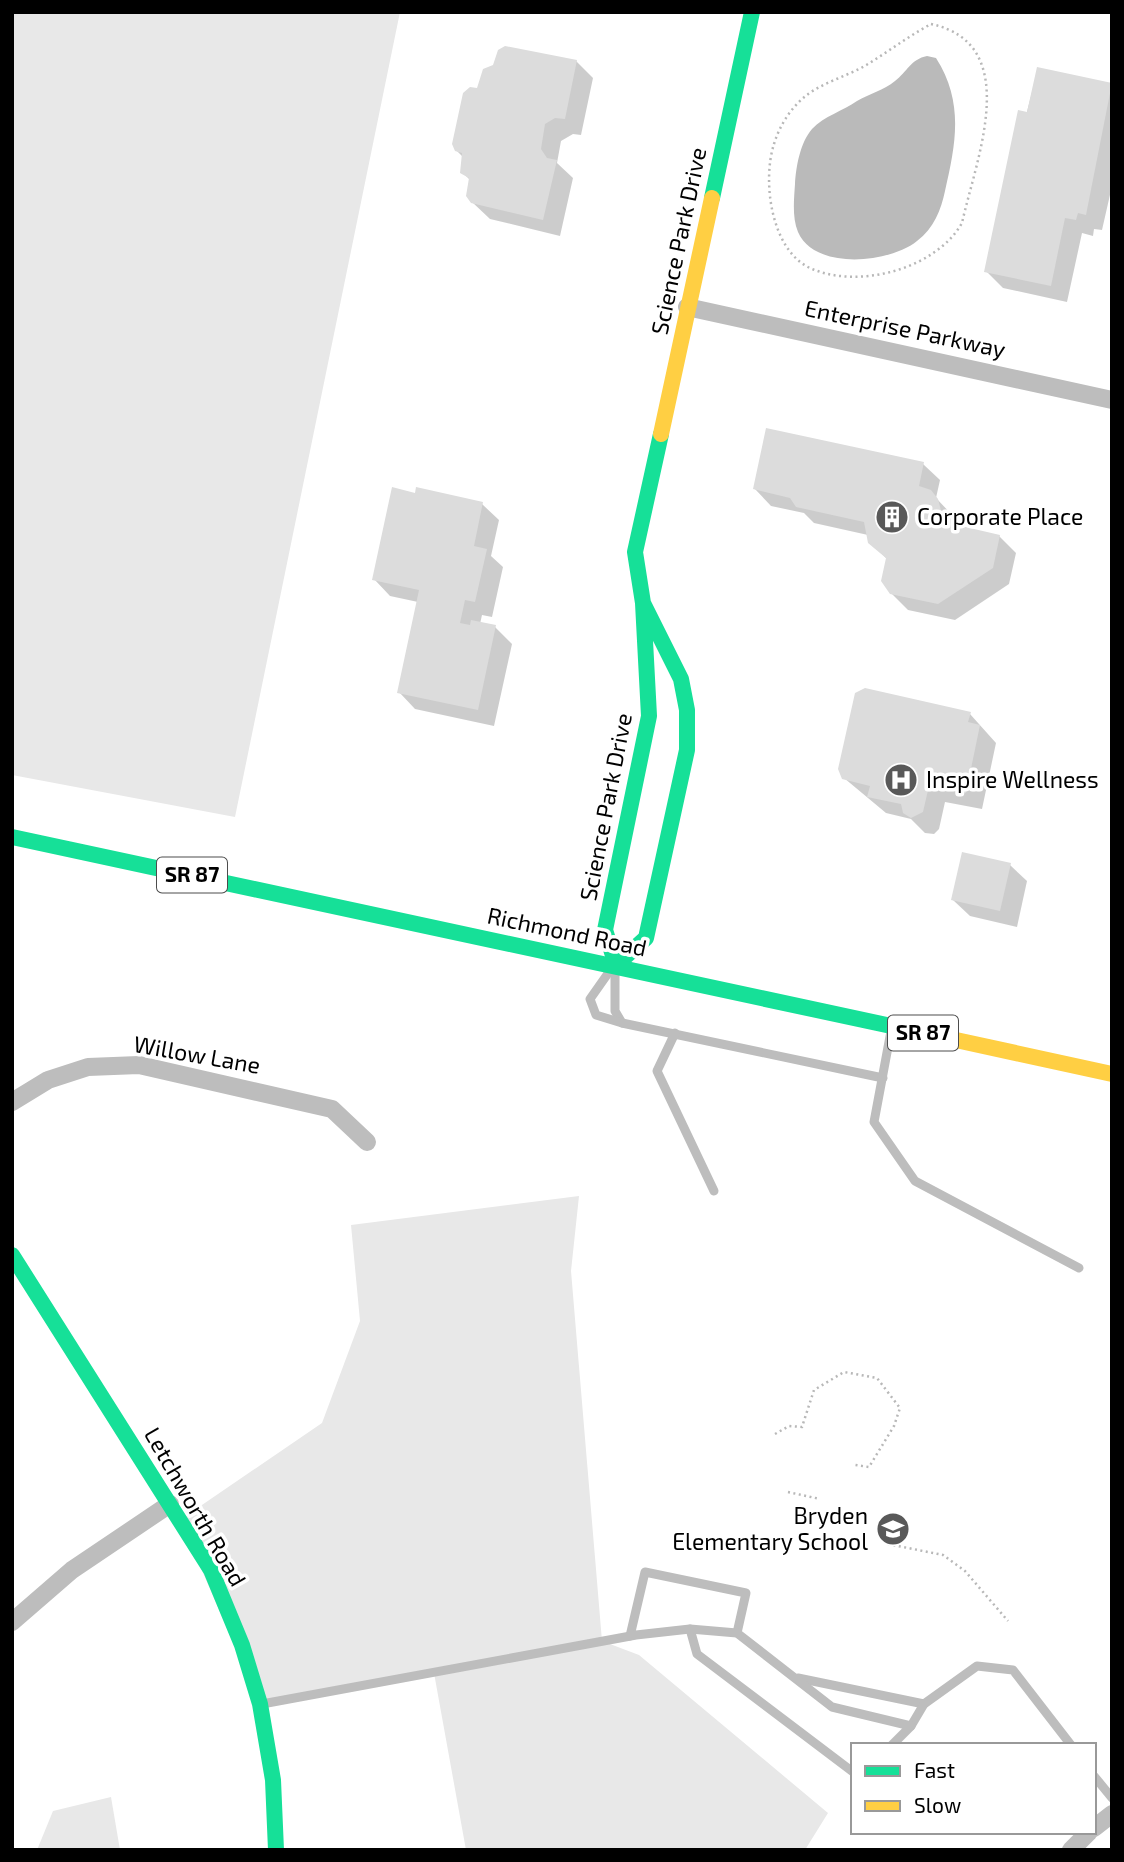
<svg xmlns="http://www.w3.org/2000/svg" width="1124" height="1862" font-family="'Exo 2',sans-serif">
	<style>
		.green { fill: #e8e8e8 }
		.water { fill: #bababa }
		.shadow { fill: #0003 }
		.building { fill: #dcdcdc }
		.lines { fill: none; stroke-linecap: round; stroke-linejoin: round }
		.path { stroke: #b8b8b8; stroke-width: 2.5; stroke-dasharray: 2 3.5; stroke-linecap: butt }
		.lane { stroke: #bdbdbd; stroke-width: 9 }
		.street { stroke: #bdbdbd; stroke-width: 18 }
		.fast { stroke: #16e098; stroke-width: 16 }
		.slow { stroke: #ffcf43; stroke-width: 16 }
		.labels { text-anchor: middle; stroke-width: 7; stroke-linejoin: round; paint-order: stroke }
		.shield { fill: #fff; stroke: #4c4c4c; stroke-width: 2 }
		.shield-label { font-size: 21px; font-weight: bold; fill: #000 }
		.street-label { font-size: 23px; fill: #000; stroke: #fff }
		.poi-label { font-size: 23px; fill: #000; stroke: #fff; text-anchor: start }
	</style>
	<rect width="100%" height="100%" fill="#fff"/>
	<g class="green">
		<path d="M12 12H400L235 817 12 775Z"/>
		<path d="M579 1196 571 1271 602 1641 639 1655 828 1813 805 1850H466L434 1673 260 1704 180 1520 322 1423 360 1321 351 1225Z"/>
		<path d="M111 1797 120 1850H37L53 1811Z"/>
	</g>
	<path class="water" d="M927 56 936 58C964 102 956 143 945 191 941 210 934 228 917 241 890 263 815 271 798 232 792 218 794 199 795 184 796 167 800 143 812 129 824 116 843 111 857 101 869 94 884 90 895 81 907 72 911 59 927 56Z"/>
	<g class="shadow">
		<path d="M576 61 593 78 581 135 573 134 561 141 557 163 573 178 560 236 490 219 472 202 470 180 462 172 463 157 456 150 478 89Z"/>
		<path d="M1038 69 1112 85V186L1102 230 1094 229 1093 236 1082 233 1067 302 1003 288 986 271Z"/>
		<path d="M923 464 940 480 936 498 955 518 957 527 999 536 1016 553 1009 584 955 620 908 610 891 593 888 560 870 542 868 535 814 523 804 513 771 506 755 489Z"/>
		<path d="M417 495 482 504 499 520 491 556 503 567 492 617 482 615 480 624 495 627 512 644 494 726 415 709 399 692 418 602 390 596 374 579Z"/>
		<path d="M970 714 996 743 982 809 945 802 939 829 934 834 925 833 911 819 886 813 844 778Z"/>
		<path d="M1010 865 1027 881 1017 927 970 916 953 900Z"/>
	</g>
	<g class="building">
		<path d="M505 46 577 60 565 119 555 118 545 124 541 149 547 158 557 160 543 220 471 203 466 196 469 178 460 173 462 153 455 151 452 144 463 93 470 87 477 88 483 69 493 65 498 50Z"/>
		<path d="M1037 67 1112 83 1086 215 1078 213 1076 220 1065 218 1051 286 984 272 1018 110 1027 112Z"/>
		<path d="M766 428 924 462 919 486 931 490 938 499 944 522 1000 535 993 568 938 604 890 594 881 581 886 558 868 543 864 522 796 507 790 498 753 489Z"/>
		<path d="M392 487 415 493 416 487 483 502 474 546 487 549 475 602 465 600 460 623 470 625 471 620 496 625 478 710 397 693 419 590 372 580Z"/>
		<path d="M865 688 971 712 968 722 980 725 966 793 929 786 923 812 911 818 903 813 901 804 867 797 870 786 842 779 838 769 855 693Z"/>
		<path d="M962 852 1011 863 1000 911 951 900Z"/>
	</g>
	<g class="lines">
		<g class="path">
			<path d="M931 24C1024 44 976 159 962 223 936 269 858 290 810 268 771 250 762 181 774 144 779 127 789 111 802 99 821 82 847 77 868 64 889 51 909 36 931 24Z"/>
			<path d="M775 1434 789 1426 802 1427 814 1390 844 1372 877 1378 900 1408 894 1426 869 1467 855 1465"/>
			<path d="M788 1492 820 1499"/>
			<path d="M888 1544 943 1555 965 1571 1008 1621"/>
		</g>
		<g class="lane">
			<path d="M615 971V1011L622 1023"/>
			<path d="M609 972 590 999 596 1015 622 1023 883 1078"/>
			<path d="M891 1031 874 1122 915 1181 1079 1268"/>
			<path d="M675 1033 657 1071 714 1191"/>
			<path d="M690 1629 697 1654 853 1772"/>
			<path d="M630 1636 645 1572 746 1593 737 1633"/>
			<path d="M798 1678 924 1704"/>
			<path d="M262 1704 636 1635 690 1629 737 1633 832 1707 911 1726 924 1704 977 1666 1013 1670 1071 1745"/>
			<path d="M892 1745 911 1726"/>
			<path d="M1094 1776 1112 1798"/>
		</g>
		<g class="street">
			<path d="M687 307 1112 400"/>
			<path d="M12 1102 48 1080 88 1067 139 1065 332 1109 367 1142"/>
			<path d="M12 1622 72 1570 170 1504"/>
			<path d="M1094 1828 1112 1814"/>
			<path d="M1071 1850 1089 1832"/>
		</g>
		<g class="fast">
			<path d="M712 198 752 12"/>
			<path d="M643 603 681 679 687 710V750L646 938 616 965 605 930 649 716 643 603 635 552 661 434"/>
			<path d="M12 837 933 1035"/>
			<path d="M12 1255 211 1570 242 1645 260 1704 273 1780 276 1850"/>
		</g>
		<g class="slow">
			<path d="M661 434 712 198"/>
			<path d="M933 1035 1112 1074"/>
		</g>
	</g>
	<defs>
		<symbol id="building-disc" viewBox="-11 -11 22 22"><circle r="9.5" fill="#595959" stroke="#fff"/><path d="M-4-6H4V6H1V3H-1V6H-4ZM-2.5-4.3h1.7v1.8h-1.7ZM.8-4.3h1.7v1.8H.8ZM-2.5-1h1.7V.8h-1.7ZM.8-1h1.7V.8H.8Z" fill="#fff"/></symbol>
		<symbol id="hospital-disc" viewBox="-11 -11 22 22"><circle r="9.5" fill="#595959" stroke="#fff"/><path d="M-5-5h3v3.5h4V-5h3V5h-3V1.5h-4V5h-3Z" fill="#fff"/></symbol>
		<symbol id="school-disc" viewBox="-11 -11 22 22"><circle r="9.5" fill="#595959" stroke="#fff"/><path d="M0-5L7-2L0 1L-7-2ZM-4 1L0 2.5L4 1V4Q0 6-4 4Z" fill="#fff"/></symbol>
	</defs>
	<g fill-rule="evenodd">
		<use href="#building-disc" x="873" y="498" width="38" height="38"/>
		<use href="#hospital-disc" x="882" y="761" width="38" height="38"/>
		<use href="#school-disc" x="874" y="1510" width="38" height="38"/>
	</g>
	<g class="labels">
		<g class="shield">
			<rect x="157" y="857.5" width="70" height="35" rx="5"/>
			<rect x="888" y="1015.5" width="70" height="35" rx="5"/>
		</g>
		<g class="shield-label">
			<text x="192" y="882">SR 87</text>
			<text x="923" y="1040">SR 87</text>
		</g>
		<g class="street-label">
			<text transform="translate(679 241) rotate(-78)" y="8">Science Park Drive</text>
			<text transform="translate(905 329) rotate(12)" y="8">Enterprise Parkway</text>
			<text transform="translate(606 807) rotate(-79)" y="8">Science Park Drive</text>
			<text transform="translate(567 932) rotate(12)" y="8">Richmond Road</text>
			<text transform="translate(197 1055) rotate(10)" y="8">Willow Lane</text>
			<text transform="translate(195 1507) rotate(60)" y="8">Letchworth Road</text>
		</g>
		<g class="poi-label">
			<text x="917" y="525">Corporate Place</text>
			<text x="926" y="788">Inspire Wellness</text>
			<text x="868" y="1524" text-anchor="end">Bryden<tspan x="868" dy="26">Elementary School</tspan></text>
		</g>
	</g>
	<rect width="1124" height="1862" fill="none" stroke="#000000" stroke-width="28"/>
	<rect x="851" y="1743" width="245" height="91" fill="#ffffff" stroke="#999999" stroke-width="2"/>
	<rect x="865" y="1766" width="35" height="10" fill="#16e098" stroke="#999999" stroke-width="2"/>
	<text x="914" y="1778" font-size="21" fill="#000000">Fast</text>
	<rect x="865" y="1801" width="35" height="10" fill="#ffcf43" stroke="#999999" stroke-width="2"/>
	<text x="914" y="1813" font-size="21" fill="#000000">Slow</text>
</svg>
